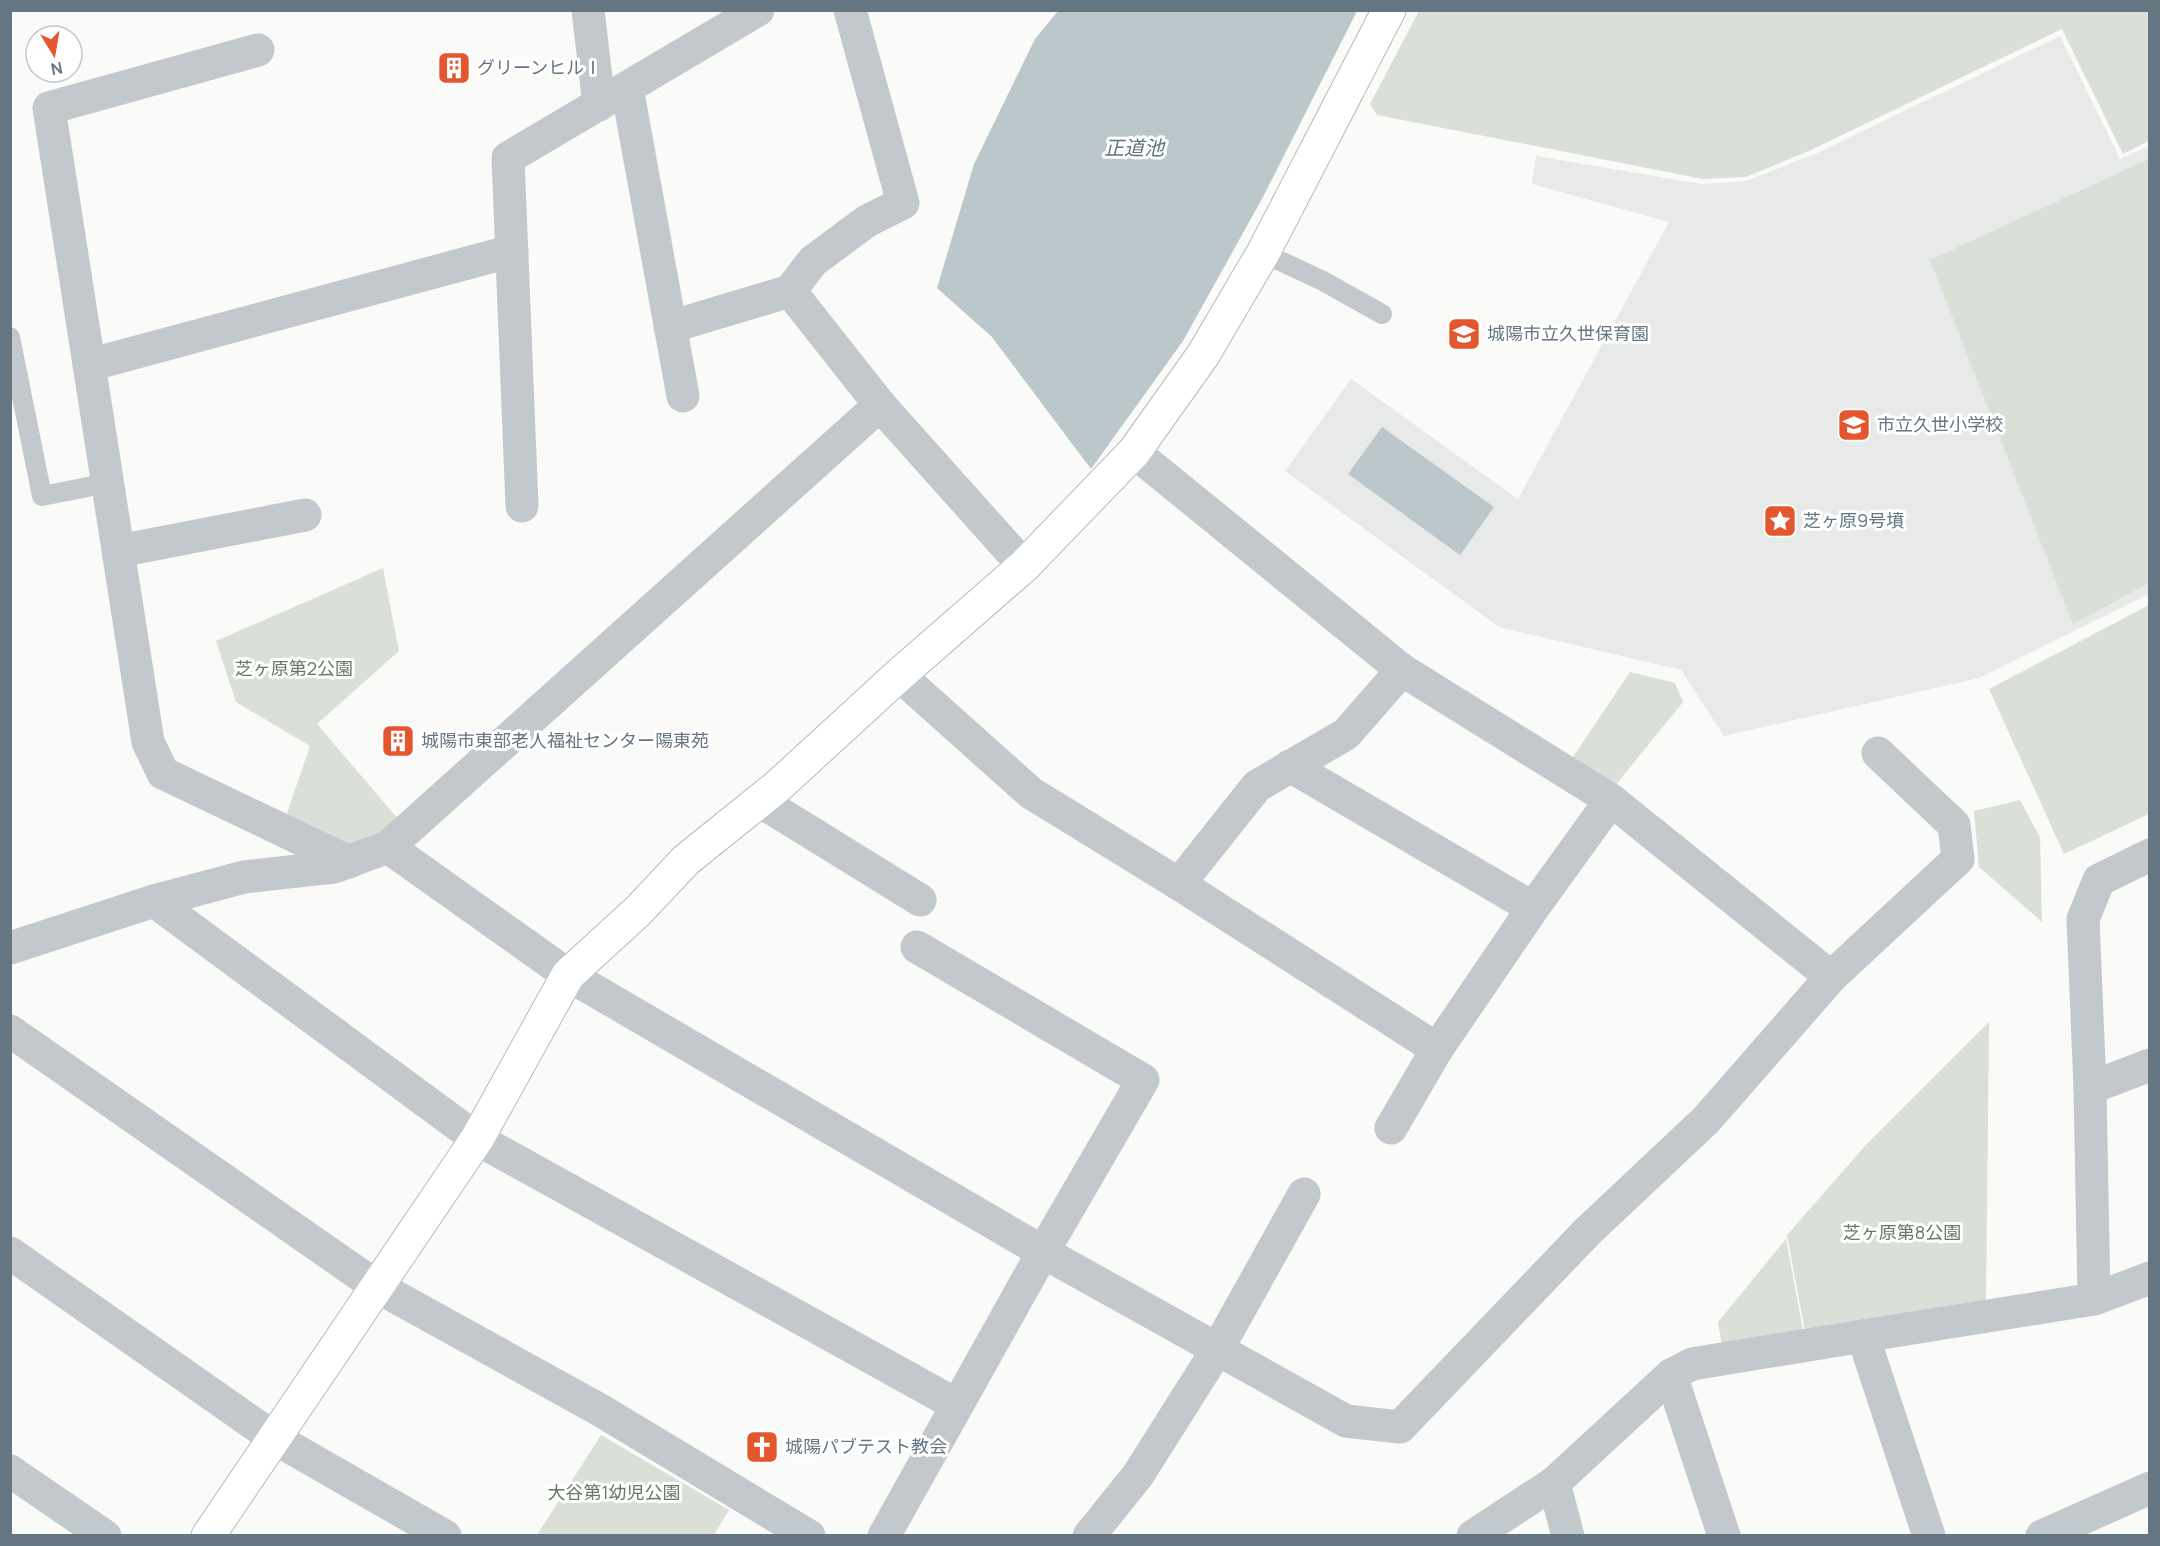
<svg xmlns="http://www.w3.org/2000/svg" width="2160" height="1546" font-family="Manrope,'Noto Sans JP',sans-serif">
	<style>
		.built { fill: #e8e9e9 }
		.green { fill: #dadfd7 }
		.water { fill: #bbc7cb }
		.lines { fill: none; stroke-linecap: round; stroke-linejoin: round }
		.secondary-casing { stroke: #b3babf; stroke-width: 35 }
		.lane { stroke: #c3c8cc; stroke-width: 20 }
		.street { stroke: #c3c8cc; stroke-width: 33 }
		.secondary { stroke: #fff; stroke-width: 33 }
		.labels { text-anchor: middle; stroke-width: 6; stroke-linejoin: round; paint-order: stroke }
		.poi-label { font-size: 18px; fill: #657683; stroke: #fff; text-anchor: start }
		.park-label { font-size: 18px; fill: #687a64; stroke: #fff }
		.water-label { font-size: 20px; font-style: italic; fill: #60757c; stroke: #fff }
	</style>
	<rect width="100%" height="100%" fill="#fafaf8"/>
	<path class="built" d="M2060 36 2120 159 2149 146V594L1979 678 1724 736 1681 670 1499 627 1285 471 1351 379 1518 499 1669 222 1532 184 1536 156 1701 184 1746 181 1815 154Z"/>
	<g class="green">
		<path d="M1419 11H2149V141L2123 154 2062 29 1811 150 1746 177 1703 179 1377 115 1370 104Z"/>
		<path d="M2149 159V583L2073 624 1930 260Z"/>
		<path d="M383 568 399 651 317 724 399 820 381 838 351 849 285 819 310 746 236 702 216 641Z"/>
		<path d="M2149 605V814L2064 854 1989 689Z"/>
		<path d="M1630 672 1675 683 1683 702 1614 787 1571 760Z"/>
		<path d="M2020 800 2040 837 2042 922 1979 867 1974 811Z"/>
		<path d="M1989 1022 1986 1304 1806 1337 1787 1235 1865 1146Z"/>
		<path d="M1786 1239 1803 1330 1722 1345 1718 1322Z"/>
		<path d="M601 1435 729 1510 714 1535H537Z"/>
	</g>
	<g class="water">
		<path d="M1058 11H1357L1263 197 1183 341 1091 469 992 337 937 288 974 164 1035 39Z"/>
		<path d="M1382 427 1494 507 1460 555 1348 474Z"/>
	</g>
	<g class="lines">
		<defs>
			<path id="secondary" d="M208 1536 477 1139 568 975 638 911 686 860 778 786 899 675 1024 566 1134 452 1203 355 1263 253 1389 10"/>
		</defs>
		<use href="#secondary" class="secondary-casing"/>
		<g class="lane">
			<path d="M1263 253 1323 281 1382 314"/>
			<path d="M10 337 42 496 108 483"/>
		</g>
		<g class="street">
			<path d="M588 10 599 105"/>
			<path d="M850 10 903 203 867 221 813 261 790 291 880 405"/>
			<path d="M258 50 49 108 148 742 163 773 349 862"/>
			<path d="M627 88 683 396"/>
			<path d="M670 327 790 291"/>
			<path d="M89 365 512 251"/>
			<path d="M522 506 508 158 758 10"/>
			<path d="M119 551 305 515"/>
			<path d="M899 675 1031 793 1179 884 1437 1049 1533 908 1611 800"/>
			<path d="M1290 766 1533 908"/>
			<path d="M760 801 920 900"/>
			<path d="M388 847 568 975 1043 1252 1346 1421 1400 1427 1588 1231 1706 1120 1831 977 1611 800 1402 670 1134 452"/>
			<path d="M1179 884 1257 786 1346 734 1402 670"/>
			<path d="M154 901 477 1139 957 1405"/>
			<path d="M10 948 154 901 244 877 334 867 388 847 880 405 1024 566"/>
			<path d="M1831 977 1958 859 1954 825 1878 753"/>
			<path d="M10 1031 376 1286 600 1410 809 1536"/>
			<path d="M2090 1088 2150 1065"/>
			<path d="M1391 1128 1437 1049"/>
			<path d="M10 1253 274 1438 445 1536"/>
			<path d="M2094 1299 2090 1088 2083 919 2099 880 2150 855"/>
			<path d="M1863 1336 2094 1299 2150 1278"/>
			<path d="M1671 1375 1724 1536"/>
			<path d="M10 1471 105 1536"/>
			<path d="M1554 1483 1568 1536"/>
			<path d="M884 1536 1043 1252 1143 1080 917 947"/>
			<path d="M1089 1536 1138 1475 1217 1350 1304 1194"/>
			<path d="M1473 1536 1554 1483 1671 1375 1692 1364 1863 1336 1929 1536"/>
			<path d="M2042 1536 2150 1488"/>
		</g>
		<use href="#secondary" class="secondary"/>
	</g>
	<defs>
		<symbol id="building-square" viewBox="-11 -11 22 22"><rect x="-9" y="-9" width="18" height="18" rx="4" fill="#e4572e" stroke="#fff"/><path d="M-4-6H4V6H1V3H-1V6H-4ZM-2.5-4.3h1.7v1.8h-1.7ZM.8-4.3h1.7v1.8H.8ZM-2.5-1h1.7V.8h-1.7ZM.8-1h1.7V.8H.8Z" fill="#fff"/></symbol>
		<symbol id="school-square" viewBox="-11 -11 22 22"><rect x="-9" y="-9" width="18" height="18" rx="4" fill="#e4572e" stroke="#fff"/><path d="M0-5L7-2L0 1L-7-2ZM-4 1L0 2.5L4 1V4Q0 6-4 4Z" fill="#fff"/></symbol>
		<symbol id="sight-square" viewBox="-11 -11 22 22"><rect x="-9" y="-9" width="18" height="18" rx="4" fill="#e4572e" stroke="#fff"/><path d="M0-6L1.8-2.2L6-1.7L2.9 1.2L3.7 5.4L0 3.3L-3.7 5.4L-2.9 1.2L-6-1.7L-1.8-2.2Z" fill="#fff"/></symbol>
		<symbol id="church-square" viewBox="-11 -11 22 22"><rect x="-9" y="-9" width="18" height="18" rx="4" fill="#e4572e" stroke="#fff"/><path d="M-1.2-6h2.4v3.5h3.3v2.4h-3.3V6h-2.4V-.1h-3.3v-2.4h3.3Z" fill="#fff"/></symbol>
	</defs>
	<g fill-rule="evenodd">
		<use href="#building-square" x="435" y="49" width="38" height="38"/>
		<use href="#school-square" x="1445" y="315" width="38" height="38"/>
		<use href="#school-square" x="1835" y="406" width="38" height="38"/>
		<use href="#sight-square" x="1761" y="502" width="38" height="38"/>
		<use href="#building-square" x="379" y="722" width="38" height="38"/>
		<use href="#church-square" x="743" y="1428" width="38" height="38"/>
	</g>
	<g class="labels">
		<g class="poi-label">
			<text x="477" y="74">グリーンヒルⅠ</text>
			<text x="1487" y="340">城陽市立久世保育園</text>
			<text x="1877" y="431">市立久世小学校</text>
			<text x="1803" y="527">芝ヶ原9号墳</text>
			<text x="421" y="747">城陽市東部老人福祉センター陽東苑</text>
			<text x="785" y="1453">城陽パブテスト教会</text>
		</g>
		<g class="park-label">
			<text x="294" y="675">芝ヶ原第2公園</text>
			<text x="1902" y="1239">芝ヶ原第8公園</text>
			<text x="614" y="1499">大谷第1幼児公園</text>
		</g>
		<g class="water-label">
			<text x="1134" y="155">正道池</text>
		</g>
	</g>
	<rect width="2160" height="1546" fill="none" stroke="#657683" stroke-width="24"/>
	<g transform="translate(54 54) rotate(169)"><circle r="28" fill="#ffffff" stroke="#c1c8cd" stroke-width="1.5"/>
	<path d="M0-4.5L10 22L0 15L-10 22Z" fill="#e4572e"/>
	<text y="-9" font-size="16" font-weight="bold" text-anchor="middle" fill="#657683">N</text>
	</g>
</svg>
